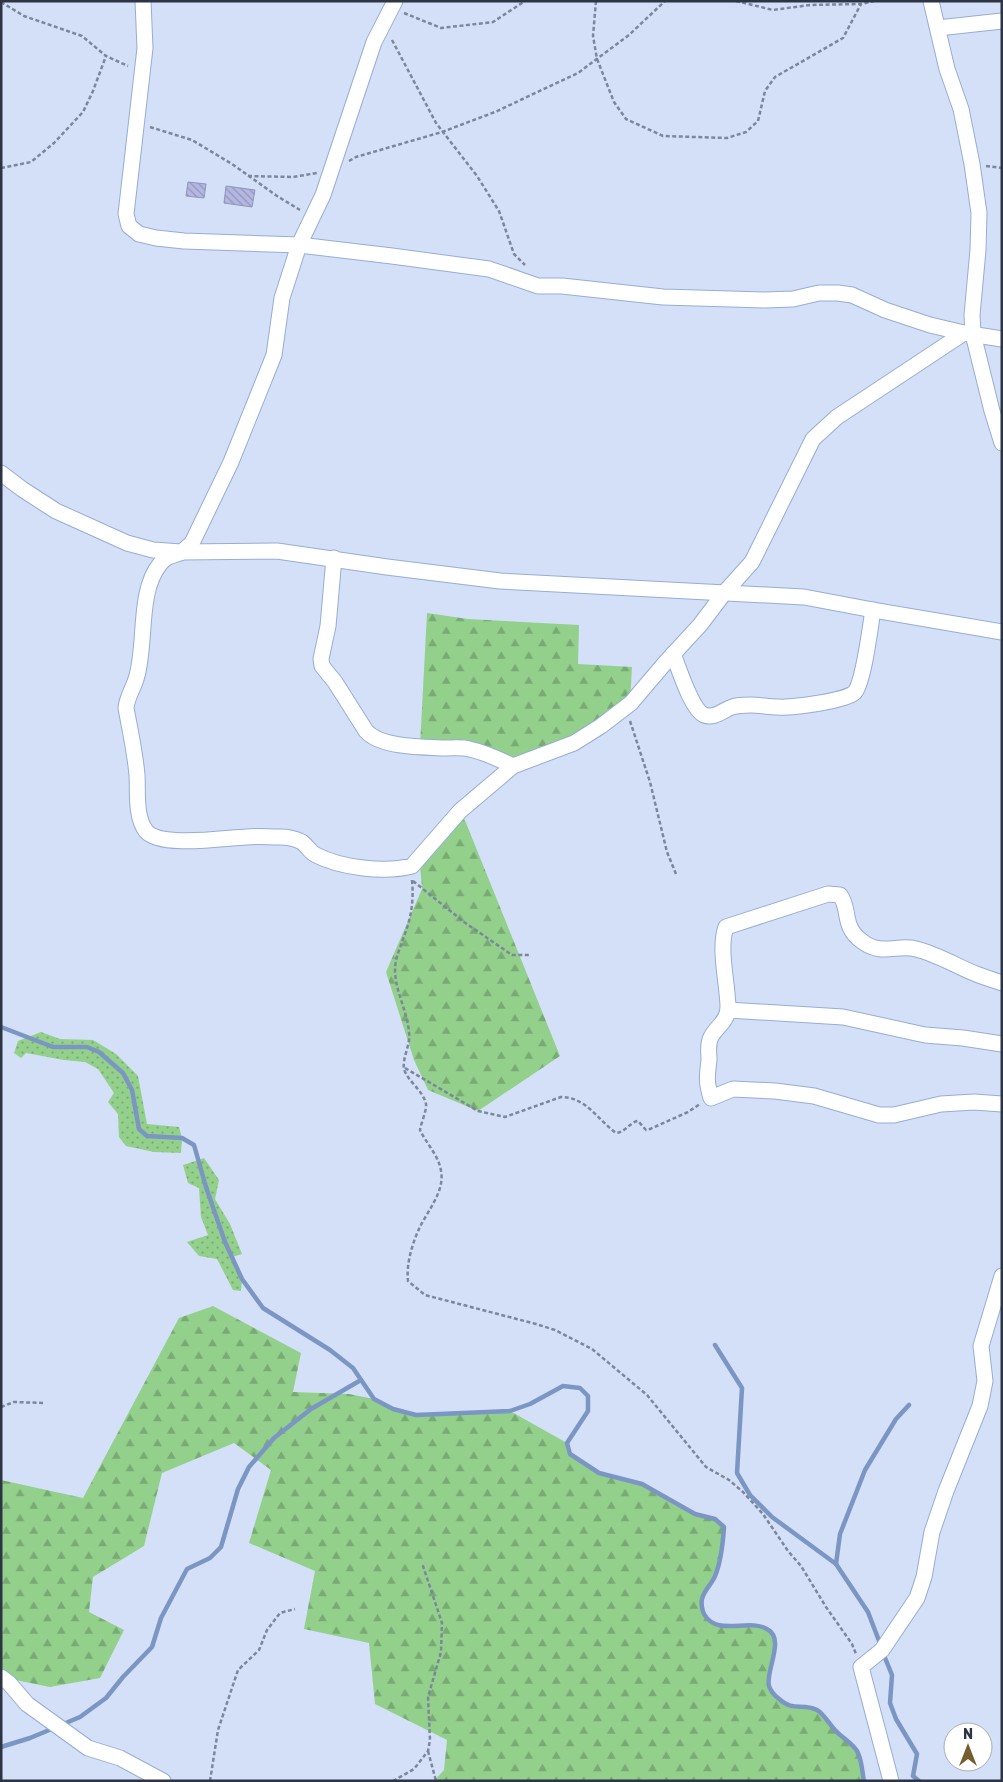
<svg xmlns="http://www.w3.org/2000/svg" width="1003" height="1782" font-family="Rubik,sans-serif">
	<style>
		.grass { fill: url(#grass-dots) }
		.forest { fill: url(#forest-firs) }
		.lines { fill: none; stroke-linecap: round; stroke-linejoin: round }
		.stream { stroke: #7c96c4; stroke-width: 4.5 }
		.building { fill: url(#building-back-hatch); stroke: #9093bb }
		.minor-casing { stroke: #97add3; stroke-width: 17 }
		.path { stroke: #7c879b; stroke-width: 2.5; stroke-dasharray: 4 2.5; stroke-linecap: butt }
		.minor { stroke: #fff; stroke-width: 15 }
	</style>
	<defs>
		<pattern id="grass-dots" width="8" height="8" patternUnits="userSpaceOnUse" patternTransform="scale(1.25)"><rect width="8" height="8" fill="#93d08b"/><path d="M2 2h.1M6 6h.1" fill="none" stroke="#78aa73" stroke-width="1.8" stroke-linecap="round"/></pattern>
		<pattern id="forest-firs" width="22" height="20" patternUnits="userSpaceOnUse" patternTransform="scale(1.25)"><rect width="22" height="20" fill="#93d08b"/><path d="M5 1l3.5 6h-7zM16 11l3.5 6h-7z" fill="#78aa73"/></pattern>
		<pattern id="building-back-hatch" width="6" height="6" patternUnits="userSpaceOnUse" patternTransform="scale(1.25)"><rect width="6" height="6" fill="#b4b7e1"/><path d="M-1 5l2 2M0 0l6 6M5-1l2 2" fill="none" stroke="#9396b8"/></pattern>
	</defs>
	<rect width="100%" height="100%" fill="#d3e0f8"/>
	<g class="grass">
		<path d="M41 1032 60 1039 93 1040 116 1054 138 1076 147 1124 179 1127 182 1138 181 1153 154 1152 126 1146 119 1137 118 1114 108 1102 114 1093 98 1069 85 1062 64 1060 26 1053 21 1058 14 1053 18 1041Z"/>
		<path d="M204 1158 219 1180 215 1199 230 1224 242 1254 232 1257 242 1279 241 1291 233 1290 217 1259 199 1256 187 1242 208 1235 201 1217 199 1188 188 1183 183 1165Z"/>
	</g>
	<g class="forest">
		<path d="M427 613 468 619 579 625 578 664 632 667 630 702 575 741 520 763 420 746Z"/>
		<path d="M462 813 560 1056 478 1111 428 1090 414 1060 386 972 422 889 420 864Z"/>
		<path d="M213 1306 301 1353 293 1392 349 1394 374 1399 393 1409 416 1415 510 1411 567 1443 570 1454 599 1473 642 1484 695 1514 715 1519 724 1527C723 1542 721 1562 715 1576 712 1584 704 1590 702 1599 701 1603 702 1610 704 1614 717 1637 748 1618 767 1629 787 1640 763 1673 771 1690 773 1694 775 1695 778 1698 794 1713 802 1702 817 1710 824 1714 829 1724 835 1730 841 1737 852 1743 857 1751 862 1759 862 1772 864 1781H434L444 1770 447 1740 375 1704 369 1643 304 1629 315 1571 249 1543 271 1470 234 1443 162 1473 144 1546 93 1577 89 1612 124 1630 100 1678 50 1687 1 1677V1480L83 1498 179 1318Z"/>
	</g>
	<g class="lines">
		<g class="stream">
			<path d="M1 1027 53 1047H87L99 1052 123 1073 132 1090 139 1129 147 1136 182 1138 194 1145 206 1187 225 1242 242 1279 263 1308 330 1350 353 1368 374 1399 393 1409 416 1415 510 1411 530 1404 563 1386 580 1388 588 1396V1411L567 1443 570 1454 599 1473 642 1484 695 1514 715 1519 724 1527C723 1542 721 1562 715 1576 712 1584 704 1590 702 1599 701 1603 702 1610 704 1614 717 1637 748 1618 767 1629 786 1639 765 1671 769 1686 771 1692 774 1695 778 1698 794 1713 802 1702 817 1710 824 1714 829 1724 835 1730 841 1737 852 1743 857 1751 862 1759 862 1772 864 1781"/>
			<path d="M715 1345 742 1388 737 1473 750 1495 772 1517 836 1564"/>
			<path d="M881 1646 868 1612 836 1564 840 1534 865 1470 896 1419 909 1405"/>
			<path d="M883 1653 892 1675 890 1703 896 1719 917 1754 913 1776 919 1781"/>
			<path d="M61 1725 80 1717 106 1698 123 1677 152 1647 161 1618 187 1569 210 1558 221 1547 238 1489 249 1467 274 1438 311 1409 361 1380"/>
			<path d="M1 1747 30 1738 54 1728"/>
		</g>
	</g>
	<g class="building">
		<path d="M188 182 206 184 204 198 186 196Z"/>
		<path d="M226 186 255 190 252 207 224 203Z"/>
	</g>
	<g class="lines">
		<defs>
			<g id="minor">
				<path d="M143 1 145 48 126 214 129 226 139 234 156 238 184 241 299 245 392 256 489 269 538 286H562L663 297 765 300 793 299 819 293H838L852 295 885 310 930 325 964 333 1002 339"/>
				<path d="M395 1 374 42 323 195 299 245 282 298 274 355 231 462 192 543C188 546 184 551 180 553 172 556 166 556 160 564 137 592 147 646 136 679 133 689 127 697 126 708 130 730 135 752 137 775 138 791 135 817 146 831 160 848 224 838 246 837 257 836 268 837 280 837 287 837 296 839 302 842 307 846 310 852 316 855 341 868 385 873 412 866L460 811 513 766 574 743 601 726 631 703 665 663 700 625 725 592 752 562 813 439 837 417 964 333"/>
				<path d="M931 1 947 69 961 109 972 164 979 213 978 250 972 315 973 334 992 411 1002 443"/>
				<path d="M938 28 1002 21"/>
				<path d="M1 473 22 489 56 511 127 543 153 550 181 552 277 551 387 567 500 581 804 597 873 610 1002 632"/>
				<path d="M334 558 328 626 321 659 322 666 335 682 366 731C381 748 424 747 446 748 454 748 462 747 469 749 484 752 499 759 513 766"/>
				<path d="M673 654C679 668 691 709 704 715 715 719 723 710 732 707 738 705 745 705 751 705 760 705 769 707 778 707 791 708 847 701 855 692 864 680 870 628 873 610"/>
				<path d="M1002 983C993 980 984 977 976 974 956 966 937 954 916 949 898 944 882 956 863 942 841 927 851 910 840 895L828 894 726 927C718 948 728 985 728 1008 728 1021 716 1027 711 1037 707 1045 709 1052 709 1060 707 1076 706 1082 711 1098L733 1089 775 1091 814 1096 879 1115H894L941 1104 974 1102 1002 1104"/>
				<path d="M728 1010 843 1017 925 1035 963 1038 1002 1044"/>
				<path d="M1 1677 9 1683 27 1704 88 1748 120 1758 163 1781"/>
				<path d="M891 1781 861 1667 882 1650 917 1598 924 1577 932 1532 946 1491 980 1406 985 1381 981 1346 1002 1276"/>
			</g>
		</defs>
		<use href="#minor" class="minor-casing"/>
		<g class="path">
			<path d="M596 1 593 36 597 59 614 102 626 119 663 136 727 138 746 132 758 121 765 91 775 77 843 38 861 4"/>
			<path d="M736 1 773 10 810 5 861 4 874 1"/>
			<path d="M1 2 24 16 82 36 106 56 128 66"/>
			<path d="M404 13 441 28 493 22 525 1"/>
			<path d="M392 40 436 123 477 176 499 211 514 254 525 265"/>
			<path d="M150 127 192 140 232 164 277 196 300 210"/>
			<path d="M349 161 356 157 442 132 495 112 578 73 629 35 665 1"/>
			<path d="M986 166 1002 168"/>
			<path d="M1 168 31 162 54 143 83 112 93 91 106 56"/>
			<path d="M248 176 293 177 317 173"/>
			<path d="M630 721 650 782 667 852 676 874"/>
			<path d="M412 880C414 902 411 919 403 939 401 946 397 954 396 961 391 984 407 1008 409 1032 411 1044 402 1058 404 1069 408 1082 423 1090 426 1104 427 1110 421 1123 420 1130 426 1143 439 1156 441 1171 445 1192 427 1211 419 1229 412 1244 406 1265 408 1281L425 1295 536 1324 555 1330 592 1349 647 1395 706 1467 729 1480 743 1492 763 1514 788 1551 801 1566 826 1607 852 1644 856 1654"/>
			<path d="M413 881 464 922 512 955H530"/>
			<path d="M405 1068 478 1111 505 1117 561 1097C586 1097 598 1120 616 1133 626 1132 630 1122 638 1121L646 1130 650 1129 688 1112 700 1104"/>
			<path d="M1 1407 14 1402 44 1403"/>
			<path d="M428 1751 436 1781"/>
			<path d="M210 1781 218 1730 238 1670 259 1650 267 1630 280 1613 295 1609"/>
			<path d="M393 1781 414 1769 428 1751 430 1740 428 1697 441 1652 442 1623 422 1563"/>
		</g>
		<use href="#minor" class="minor"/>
	</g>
	<rect width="1003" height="1782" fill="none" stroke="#2d3545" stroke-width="5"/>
	<g transform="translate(968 1747)"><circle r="24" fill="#ffffff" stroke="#abaeb5"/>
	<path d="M0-4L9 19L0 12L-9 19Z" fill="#775e2f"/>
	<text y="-8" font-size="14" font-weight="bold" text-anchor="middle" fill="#2d3545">N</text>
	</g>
</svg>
